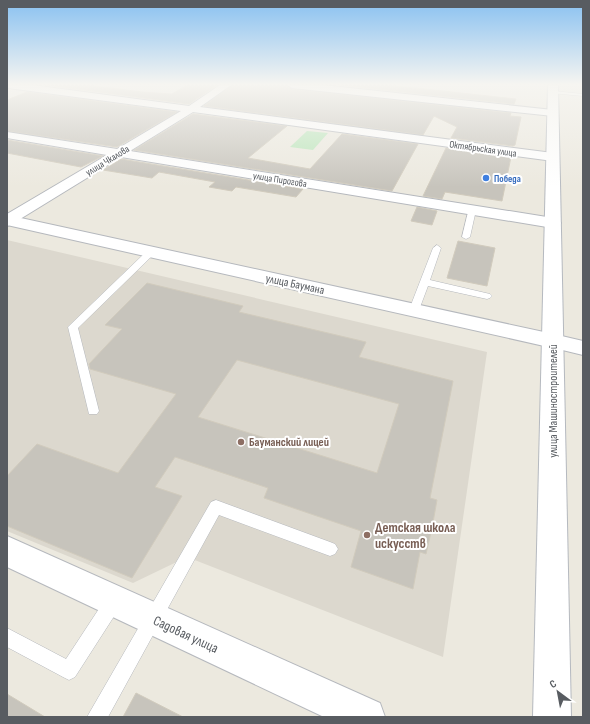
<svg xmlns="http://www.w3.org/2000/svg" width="590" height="724" font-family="'Sofia Sans Condensed',sans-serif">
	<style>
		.education { fill: #dcd8ce }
		.green { fill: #bae5ba }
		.building { fill: #c7c4bc; stroke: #d1cbbd; fill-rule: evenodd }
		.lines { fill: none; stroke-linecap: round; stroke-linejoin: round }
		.service-casing { stroke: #b5b8bd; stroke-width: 1 }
		.minor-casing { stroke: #b5b8bd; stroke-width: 2 }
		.tertiary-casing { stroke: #b5b8bd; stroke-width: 2 }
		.secondary-casing { stroke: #b5b9bf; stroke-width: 2 }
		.service { fill: #fff; fill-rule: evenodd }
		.minor { fill: #fff; fill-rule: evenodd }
		.tertiary { fill: #fff; fill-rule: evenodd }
		.secondary { fill: #fff; fill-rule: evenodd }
		.shop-dot { fill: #3f7fe0; stroke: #fff; stroke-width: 1.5 }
		.education-dot { fill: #8d6e63; stroke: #fff; stroke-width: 1.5 }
		.labels { text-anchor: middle; stroke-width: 4; stroke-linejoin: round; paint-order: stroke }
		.far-street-label { font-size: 10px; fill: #585c61; stroke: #fff }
		.far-shop-label { font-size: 10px; font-weight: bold; fill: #366cbe; stroke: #fff; text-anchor: start }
		.street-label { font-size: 12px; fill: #585c61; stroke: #fff }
		.education-label { font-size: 12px; font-weight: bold; fill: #785e54; stroke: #fff; text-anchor: start }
		.near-education-label { font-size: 14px; font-weight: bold; fill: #785e54; stroke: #fff; text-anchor: start }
		.near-street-label { font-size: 14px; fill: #585c61; stroke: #fff }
	</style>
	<rect width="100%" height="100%" fill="#ece9df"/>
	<path class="education" d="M7 240 487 352 443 657 187 557 133 583 7 531Z"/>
	<path class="green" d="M307 131 328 133 313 150 290 147Z"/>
	<g class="building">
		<path d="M47 85H88L142 92 172 94 187 85H217L189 104Z"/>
		<path d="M232 85H287L292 89 511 113 510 116 521 117 515 145 513 146 451 138 457 127 434 116 423 135 204 106Z"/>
		<path d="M340 85H388L516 99 514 104Z"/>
		<path d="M27 92 177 112 117 147 7 131V100Z"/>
		<path d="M193 114 287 126 248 158 310 169 342 134 418 144 392 191 134 150Z"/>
		<path d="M7 140 103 156 81 167 7 153Z"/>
		<path d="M446 148 511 157 502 201 445 192 442 199 423 196Z"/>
		<path d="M121 159 303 189 296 197 236 187 232 191 209 187 215 182 159 172 152 178 103 170Z"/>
		<path d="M417 207 437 211 432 225 411 221Z"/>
		<path d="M458 241 495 248 487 286 447 278Z"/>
		<path d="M147 283 243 306 239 312 366 342 359 357 453 381 430 498 437 500 432 528 426 554 420 552 413 589 351 567 361 531 264 498 268 488 175 457 155 487 182 496 132 578 7 526V476L37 444 118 473 176 394 90 369 89 364 122 329 105 325ZM237 360 399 404 377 473 198 417Z"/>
		<path d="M136 693 183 717H123Z"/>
		<path d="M7 694 45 717H7Z"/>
	</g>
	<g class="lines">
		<defs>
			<g id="service">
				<path d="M553 91 583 94V96L551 93Z"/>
				<path d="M469 208 476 210 470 237 466 239 462 237Z"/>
				<path d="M437 245 441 248 430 280 490 294 492 296 490 298 487 299 428 286 419 310 414 313 411 312 409 310 433 248Z"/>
				<path d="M151 249 155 252 154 254 78 328 99 411 97 414H89L68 327 148 250Z"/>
				<path d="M216 500 330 542 335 544 338 549 335 554 330 556 219 515 108 717H87L211 502Z"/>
				<path d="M114 593 120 595 122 601 120 607 75 677 69 680 63 677 7 647V628L66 659 108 595Z"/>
			</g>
			<g id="minor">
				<path d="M7 85H32L189 106 220 85H231L200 107 553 153 557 154 559 157 557 160 553 161 193 112 130 151 553 218 558 220 561 223 558 226 553 228 121 157 12 224 7 226V214L107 155 7 138V132L117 149 181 111 8 88Z"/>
				<path d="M288 85H322L553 110 558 113 553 116 292 88Z"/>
				<path d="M553 334 583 341V355L546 346 542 341 546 336Z"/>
				<path d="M7 536 380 703 385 717H324L7 567Z"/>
			</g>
			<path id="tertiary" d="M7 215 553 334 560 336 564 341 560 346 553 348 7 225Z"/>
			<path id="secondary" d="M548 85H558L571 717H533Z"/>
		</defs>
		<use href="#service" class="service-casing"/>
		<use href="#minor" class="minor-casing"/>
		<use href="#tertiary" class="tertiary-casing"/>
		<use href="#secondary" class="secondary-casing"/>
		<use href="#service" class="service"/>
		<use href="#minor" class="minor"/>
		<use href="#tertiary" class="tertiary"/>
		<use href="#secondary" class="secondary"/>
	</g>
	<linearGradient id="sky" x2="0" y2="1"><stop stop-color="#89c1f1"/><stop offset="0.45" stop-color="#f6f5f1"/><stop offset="1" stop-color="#f6f5f1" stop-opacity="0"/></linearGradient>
	<rect width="590" height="187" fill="url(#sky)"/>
	<circle class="shop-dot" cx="486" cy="178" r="4"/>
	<g class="education-dot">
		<circle cx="241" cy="442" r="4"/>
		<circle cx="367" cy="535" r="4"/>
	</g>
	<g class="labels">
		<g class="far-street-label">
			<text transform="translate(483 148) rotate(8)" y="4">Октябрьская улица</text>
			<text transform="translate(107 160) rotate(-31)" y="4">улица Чкалова</text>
			<text transform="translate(280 179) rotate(9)" y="4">улица Пирогова</text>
		</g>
		<g class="far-shop-label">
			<text x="494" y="182">Победа</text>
		</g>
		<g class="street-label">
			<text transform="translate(295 284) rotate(12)" y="4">улица Баумана</text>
			<text transform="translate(553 401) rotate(-90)" y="4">улица Машиностроителей</text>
		</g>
		<g class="education-label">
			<text x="249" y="446">Бауманский лицей</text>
		</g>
		<g class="near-education-label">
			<text x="375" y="532">Детская школа<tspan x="375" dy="16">искусств</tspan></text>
		</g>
		<g class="near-street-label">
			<text transform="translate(186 634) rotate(25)" y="5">Садовая улица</text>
		</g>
	</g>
	<rect width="590" height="724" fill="none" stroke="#585c61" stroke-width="16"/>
	<g transform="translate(558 692) rotate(328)" stroke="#ffffff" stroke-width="3" paint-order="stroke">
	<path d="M0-3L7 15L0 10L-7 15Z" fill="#585c61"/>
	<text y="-6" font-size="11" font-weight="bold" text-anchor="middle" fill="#585c61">С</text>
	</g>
</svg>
